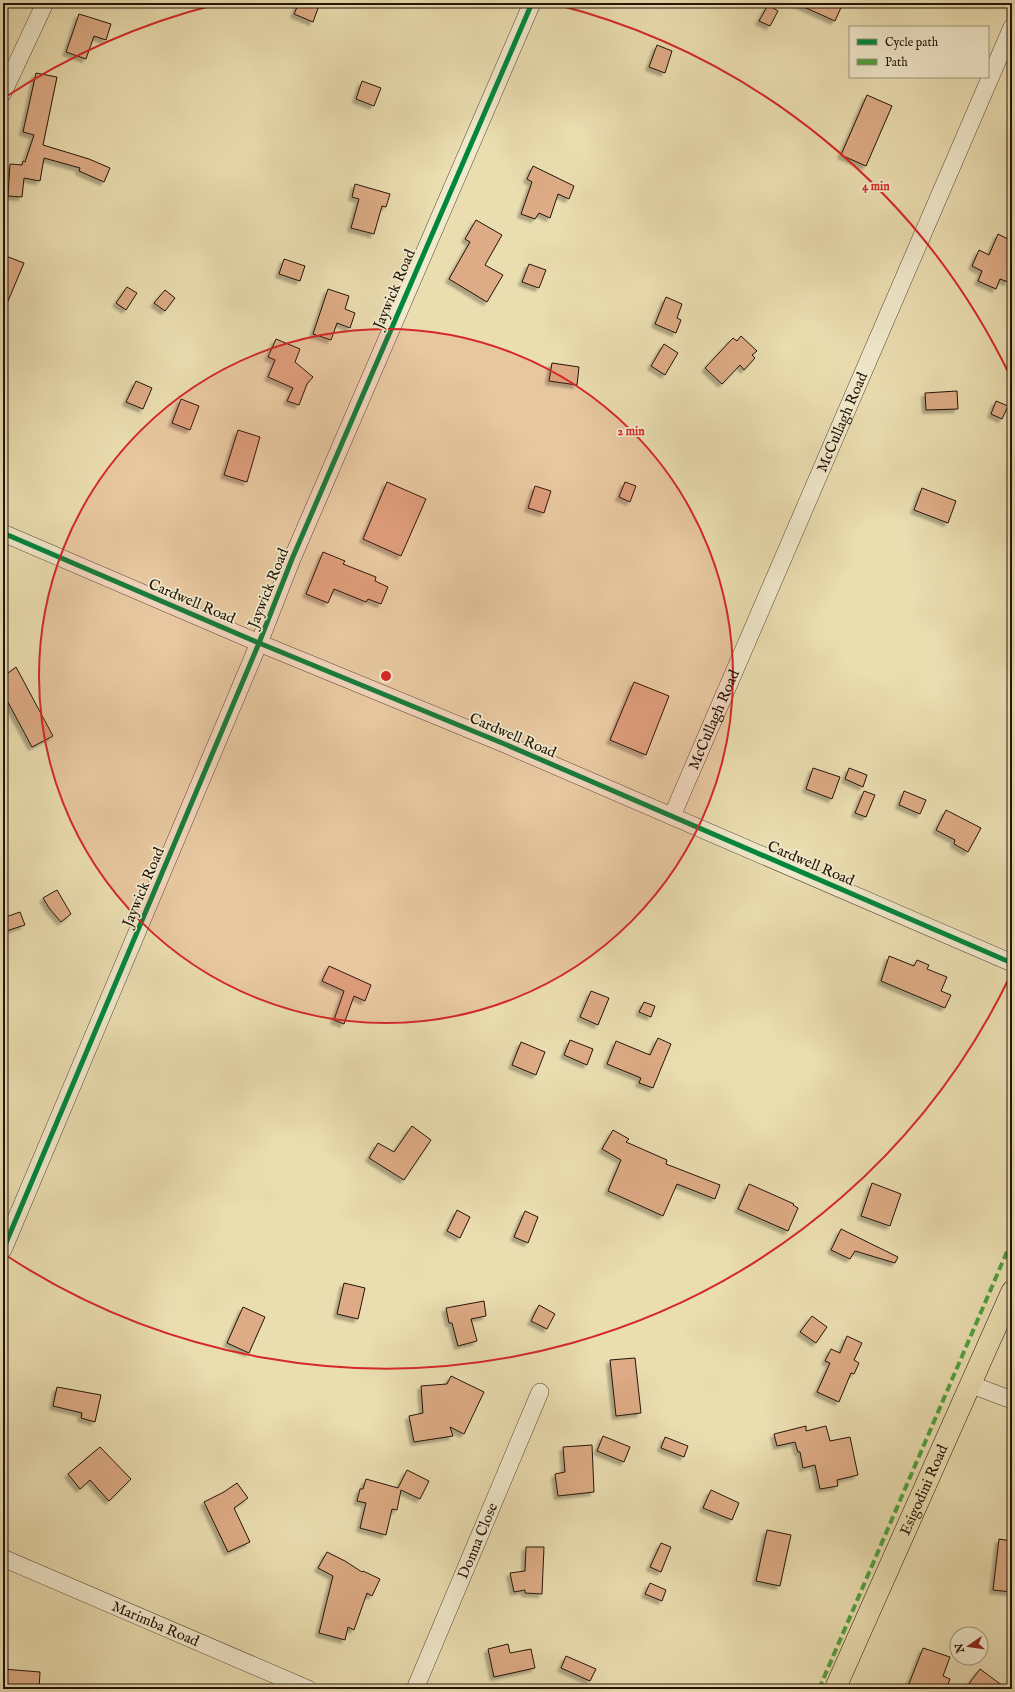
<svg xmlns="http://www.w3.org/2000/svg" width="1015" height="1692" font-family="'IM FELL English',serif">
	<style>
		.building { fill: #ddab85; stroke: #231408; filter: url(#shadow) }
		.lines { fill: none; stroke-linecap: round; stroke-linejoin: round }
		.minor-casing { stroke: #554632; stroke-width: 18 }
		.major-casing { stroke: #231408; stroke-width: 22 }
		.minor { stroke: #f1e9cc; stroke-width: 17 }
		.major { stroke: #eaddb0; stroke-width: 21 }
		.quiet { stroke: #50a03e; stroke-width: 4; stroke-dasharray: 8 4; stroke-linecap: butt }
		.cycleway-casing { stroke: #f1e9cc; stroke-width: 8 }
		.cycleway { stroke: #00873e; stroke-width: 5 }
		.ring { fill: none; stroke: #d62828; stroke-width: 2 }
		.labels { text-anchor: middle; stroke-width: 3.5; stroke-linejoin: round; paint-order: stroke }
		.street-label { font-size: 15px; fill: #231408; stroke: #f1e9cc }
		.centre { fill: #d62828; stroke: #f1e9cc; stroke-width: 2 }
		.ring-label { font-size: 12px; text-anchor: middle; font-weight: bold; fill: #d62828; stroke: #f1e9cc; stroke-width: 3.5; stroke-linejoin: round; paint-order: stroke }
	</style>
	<defs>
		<filter id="shadow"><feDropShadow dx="-3.5" dy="3.5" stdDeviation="1" flood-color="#0004"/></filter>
	</defs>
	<rect width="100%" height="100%" fill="#eaddb0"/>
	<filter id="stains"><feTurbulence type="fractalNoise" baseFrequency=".005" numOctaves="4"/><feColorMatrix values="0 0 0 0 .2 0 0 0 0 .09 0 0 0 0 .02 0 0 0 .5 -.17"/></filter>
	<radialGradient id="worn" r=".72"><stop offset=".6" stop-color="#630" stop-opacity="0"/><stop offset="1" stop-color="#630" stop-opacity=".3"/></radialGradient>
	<g class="building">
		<path d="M299 3H320L313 22 294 14Z"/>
		<path d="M795 3H843L835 21Z"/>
		<path d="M768 5 778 11 770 26 759 21Z"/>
		<path d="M79 14 111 24 106 40 94 36 86 59 66 52Z"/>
		<path d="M657 45 672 51 665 73 649 67Z"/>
		<path d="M36 73 57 77 43 145 89 159 110 168 104 182 79 171 80 168 44 158 40 181 24 178 22 197 8 196 10 164 22 165 23 161 25 162 34 135 23 132Z"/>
		<path d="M362 81 381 88 374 106 356 99Z"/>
		<path d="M867 95 892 106 866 166 841 155Z"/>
		<path d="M533 166 574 186 569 199 558 194 550 218 539 213 535 219 521 214 532 182 527 179Z"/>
		<path d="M355 184 390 194 386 207 382 206 374 234 351 228 359 199 352 197Z"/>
		<path d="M476 220 502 235 485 265 503 275 487 302 449 279 470 242 465 239Z"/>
		<path d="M998 234 1012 241V251L1007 262 1012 264V272L1008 282 1000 279 996 289 978 281 982 271 972 266 979 250 989 255Z"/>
		<path d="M3 255 24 263 3 313Z"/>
		<path d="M284 259 305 266 300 281 279 274Z"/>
		<path d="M529 264 546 270 539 288 522 282Z"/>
		<path d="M127 287 137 293 126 310 116 303Z"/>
		<path d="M328 289 349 296 345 309 355 313 350 328 337 323 331 340 313 334Z"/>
		<path d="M165 290 175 298 165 311 154 303Z"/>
		<path d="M666 297 682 304 677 318 681 320 676 333 655 324Z"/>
		<path d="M741 336 757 351 752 355 755 358 744 370 740 365 722 384 705 368 733 338 737 341Z"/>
		<path d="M276 339 300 349 295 362 313 377 307 384 299 405 287 401 293 388 268 377 275 360 268 357Z"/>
		<path d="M664 344 678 353 665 375 651 366Z"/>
		<path d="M552 363 579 367 577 385 549 381Z"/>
		<path d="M136 381 152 388 143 409 126 402Z"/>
		<path d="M957 391 958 409 926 410 925 393Z"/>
		<path d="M181 399 199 406 190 430 172 423Z"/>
		<path d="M996 401 1008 406 1002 419 991 414Z"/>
		<path d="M238 430 260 437 247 482 224 475Z"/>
		<path d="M387 482 426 499 401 556 363 539Z"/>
		<path d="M625 482 636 486 630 502 619 497Z"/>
		<path d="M535 486 551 491 544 513 528 508Z"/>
		<path d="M922 488 956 501 948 523 914 510Z"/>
		<path d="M323 552 345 561 343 564 376 577 375 581 388 587 381 604 368 599 366 602 334 589 328 603 306 594Z"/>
		<path d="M16 667 53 736 32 747 3 693V677Z"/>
		<path d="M634 682 669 696 646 755 610 740Z"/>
		<path d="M813 768 840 777 832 799 806 789Z"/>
		<path d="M849 768 867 775 863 787 845 779Z"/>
		<path d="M864 791 875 795 866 817 855 813Z"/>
		<path d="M904 791 926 800 920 814 899 805Z"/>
		<path d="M946 810 981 828 968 852 954 844 955 840 936 830Z"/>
		<path d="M57 890 71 914 61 922 49 908 43 898Z"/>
		<path d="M20 912 25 925 3 932V918Z"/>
		<path d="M889 956 914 966 917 960 929 965 927 969 947 977 941 991 951 995 945 1008 881 981Z"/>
		<path d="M329 966 371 985 365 1001 354 996 344 1024 334 1020 344 991 322 981Z"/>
		<path d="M591 991 609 998 598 1025 580 1017Z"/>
		<path d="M644 1002 655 1006 651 1017 639 1012Z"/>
		<path d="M658 1038 671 1044 653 1088 639 1083 641 1078 607 1064 616 1041 650 1055Z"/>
		<path d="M570 1040 593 1049 587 1065 564 1055Z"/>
		<path d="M521 1042 545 1052 536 1075 512 1065Z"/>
		<path d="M412 1126 431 1140 404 1180 369 1158 378 1143 394 1152Z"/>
		<path d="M613 1130 629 1139 626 1142 667 1160 666 1164 720 1185 715 1199 677 1184 663 1216 608 1191 621 1160 602 1149Z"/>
		<path d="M872 1183 901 1194 890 1226 861 1216Z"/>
		<path d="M749 1184 794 1204 793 1205 798 1208 788 1231 738 1209Z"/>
		<path d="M457 1210 470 1217 460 1238 447 1231Z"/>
		<path d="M525 1211 538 1217 528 1243 514 1237Z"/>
		<path d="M841 1229 898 1257 895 1263 855 1251 850 1259 831 1250Z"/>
		<path d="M344 1283 365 1288 358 1319 337 1314Z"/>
		<path d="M484 1301 486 1316 471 1319 477 1341 458 1346 452 1323H449L446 1308Z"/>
		<path d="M539 1305 555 1314 547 1329 531 1321Z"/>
		<path d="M243 1307 265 1317 249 1353 227 1343Z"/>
		<path d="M812 1316 827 1327 816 1343 800 1332Z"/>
		<path d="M847 1336 862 1343 854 1360 859 1363 854 1374 851 1373 839 1402 817 1392 830 1363 825 1361 831 1349 840 1353Z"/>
		<path d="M635 1358 641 1413 616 1416 610 1360Z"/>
		<path d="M451 1376 484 1392 464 1434 450 1427 453 1436 414 1442 409 1416 423 1413 421 1386 447 1384Z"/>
		<path d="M57 1387 101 1395 95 1422 81 1418 82 1413 53 1406Z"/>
		<path d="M806 1426V1431L826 1426 830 1441 850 1437 858 1475 837 1480 838 1486 820 1489 815 1465 803 1468 800 1452H798L795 1442 777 1446 774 1434Z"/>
		<path d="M603 1436 630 1447 624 1462 597 1451Z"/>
		<path d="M665 1437 688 1446 684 1457 661 1448Z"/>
		<path d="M592 1445 594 1492 558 1496 555 1474 565 1472 563 1447Z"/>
		<path d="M100 1447 131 1479 109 1501 90 1480 80 1489 68 1474Z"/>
		<path d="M407 1470 429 1481 420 1499 401 1490 397 1510 392 1509 386 1535 360 1528 366 1503 357 1501 360 1489H363L366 1479 398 1488Z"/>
		<path d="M237 1483 248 1498 234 1508 250 1542 228 1552 204 1502 224 1492Z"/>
		<path d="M711 1490 739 1503 732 1520 703 1508Z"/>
		<path d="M767 1530 791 1535 780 1586 756 1581Z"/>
		<path d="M999 1539 1012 1541V1592L993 1590Z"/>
		<path d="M661 1543 671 1547 661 1572 650 1567Z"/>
		<path d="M526 1547H544L542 1594 525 1593V1590L514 1592 510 1573 525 1571Z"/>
		<path d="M327 1552 345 1561 362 1572 363 1571 380 1579 372 1596 367 1593 354 1630 348 1627 345 1640 319 1633 333 1576 318 1568Z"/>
		<path d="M650 1583 666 1590 662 1601 645 1594Z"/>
		<path d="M508 1644 510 1653 531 1649 535 1668 494 1677 488 1649Z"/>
		<path d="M923 1648 950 1657 943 1676 950 1679 946 1689H907Z"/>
		<path d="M566 1656 596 1669 590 1681 561 1668Z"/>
		<path d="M3 1669 40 1672 39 1689H3Z"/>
		<path d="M980 1669 1007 1689H965Z"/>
	</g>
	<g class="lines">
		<defs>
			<g id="minor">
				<path d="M3 93 45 3"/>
				<path d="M3 533 259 643 507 745 1012 963"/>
				<path id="s1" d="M672 816 1012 27"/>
				<path d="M3 1250 259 643 292 559 532 3"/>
				<path d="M972 1385 1012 1400"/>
				<path id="s2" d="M3 1558 308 1689"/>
				<path id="s3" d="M415 1689 540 1392"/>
			</g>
			<g id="major">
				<path id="s4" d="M835 1689 1012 1291"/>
			</g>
		</defs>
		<use href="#minor" class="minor-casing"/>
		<use href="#major" class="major-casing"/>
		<use href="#minor" class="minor"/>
		<use href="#major" class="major"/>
		<path class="quiet" d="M819 1689 1012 1240"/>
		<defs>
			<g id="cycleway">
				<path d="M3 533 259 643 507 745 1012 963"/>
				<path d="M3 1250 259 643 292 559 532 3"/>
			</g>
		</defs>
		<use href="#cycleway" class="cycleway-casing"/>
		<use href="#cycleway" class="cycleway"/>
	</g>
	<circle cx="386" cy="676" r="347" fill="#d62828" fill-opacity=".12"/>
	<g class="ring">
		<circle cx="386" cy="676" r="347"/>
		<path d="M1011 974A693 693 0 0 1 4 1254M4 98A693 693 0 0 1 218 4M554 4A693 693 0 0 1 1011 378"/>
	</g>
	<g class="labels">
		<g class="street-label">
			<text transform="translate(394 289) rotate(-67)" y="5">Jaywick Road</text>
			<text dy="5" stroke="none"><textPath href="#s1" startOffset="429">McCullagh Road</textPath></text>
			<text transform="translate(268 588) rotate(-68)" y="5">Jaywick Road</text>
			<text transform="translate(192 601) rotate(23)" y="5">Cardwell Road</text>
			<text dy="5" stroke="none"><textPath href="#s1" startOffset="105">McCullagh Road</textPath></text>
			<text transform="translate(513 735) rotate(23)" y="5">Cardwell Road</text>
			<text transform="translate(811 863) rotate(23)" y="5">Cardwell Road</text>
			<text transform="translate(143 887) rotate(-67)" y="5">Jaywick Road</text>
			<text dy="5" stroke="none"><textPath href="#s4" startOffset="218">Esigodini Road</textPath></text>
			<text dy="5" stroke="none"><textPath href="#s3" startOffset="161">Donna Close</textPath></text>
			<text dy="5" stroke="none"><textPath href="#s2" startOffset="166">Marimba Road</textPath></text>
		</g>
	</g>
	<circle cx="386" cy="676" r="6" class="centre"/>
	<g class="ring-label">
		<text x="876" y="190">4 min</text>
		<text x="631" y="435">2 min</text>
	</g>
	<rect width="1015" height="1692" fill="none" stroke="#eaddb0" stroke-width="16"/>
	<rect x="4" y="4" width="1007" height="1684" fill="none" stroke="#231408" stroke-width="2"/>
	<rect x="8" y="8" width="999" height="1676" fill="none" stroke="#231408"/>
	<rect x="849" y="26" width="140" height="52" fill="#f1e9cc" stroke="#9f947e"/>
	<rect x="857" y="39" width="20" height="6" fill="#00873e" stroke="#9f947e"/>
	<text x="885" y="46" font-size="12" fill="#231408">Cycle path</text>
	<rect x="857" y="59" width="20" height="6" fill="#50a03e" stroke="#9f947e"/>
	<text x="885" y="66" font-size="12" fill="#231408">Path</text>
	<g transform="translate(969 1646) rotate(257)"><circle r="19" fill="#f1e9cc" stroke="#9f947e"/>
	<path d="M0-3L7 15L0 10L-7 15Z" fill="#8f2418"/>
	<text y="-6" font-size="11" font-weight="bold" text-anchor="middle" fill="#231408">N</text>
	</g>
	<rect width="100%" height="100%" filter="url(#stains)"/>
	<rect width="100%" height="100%" fill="url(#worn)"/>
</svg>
